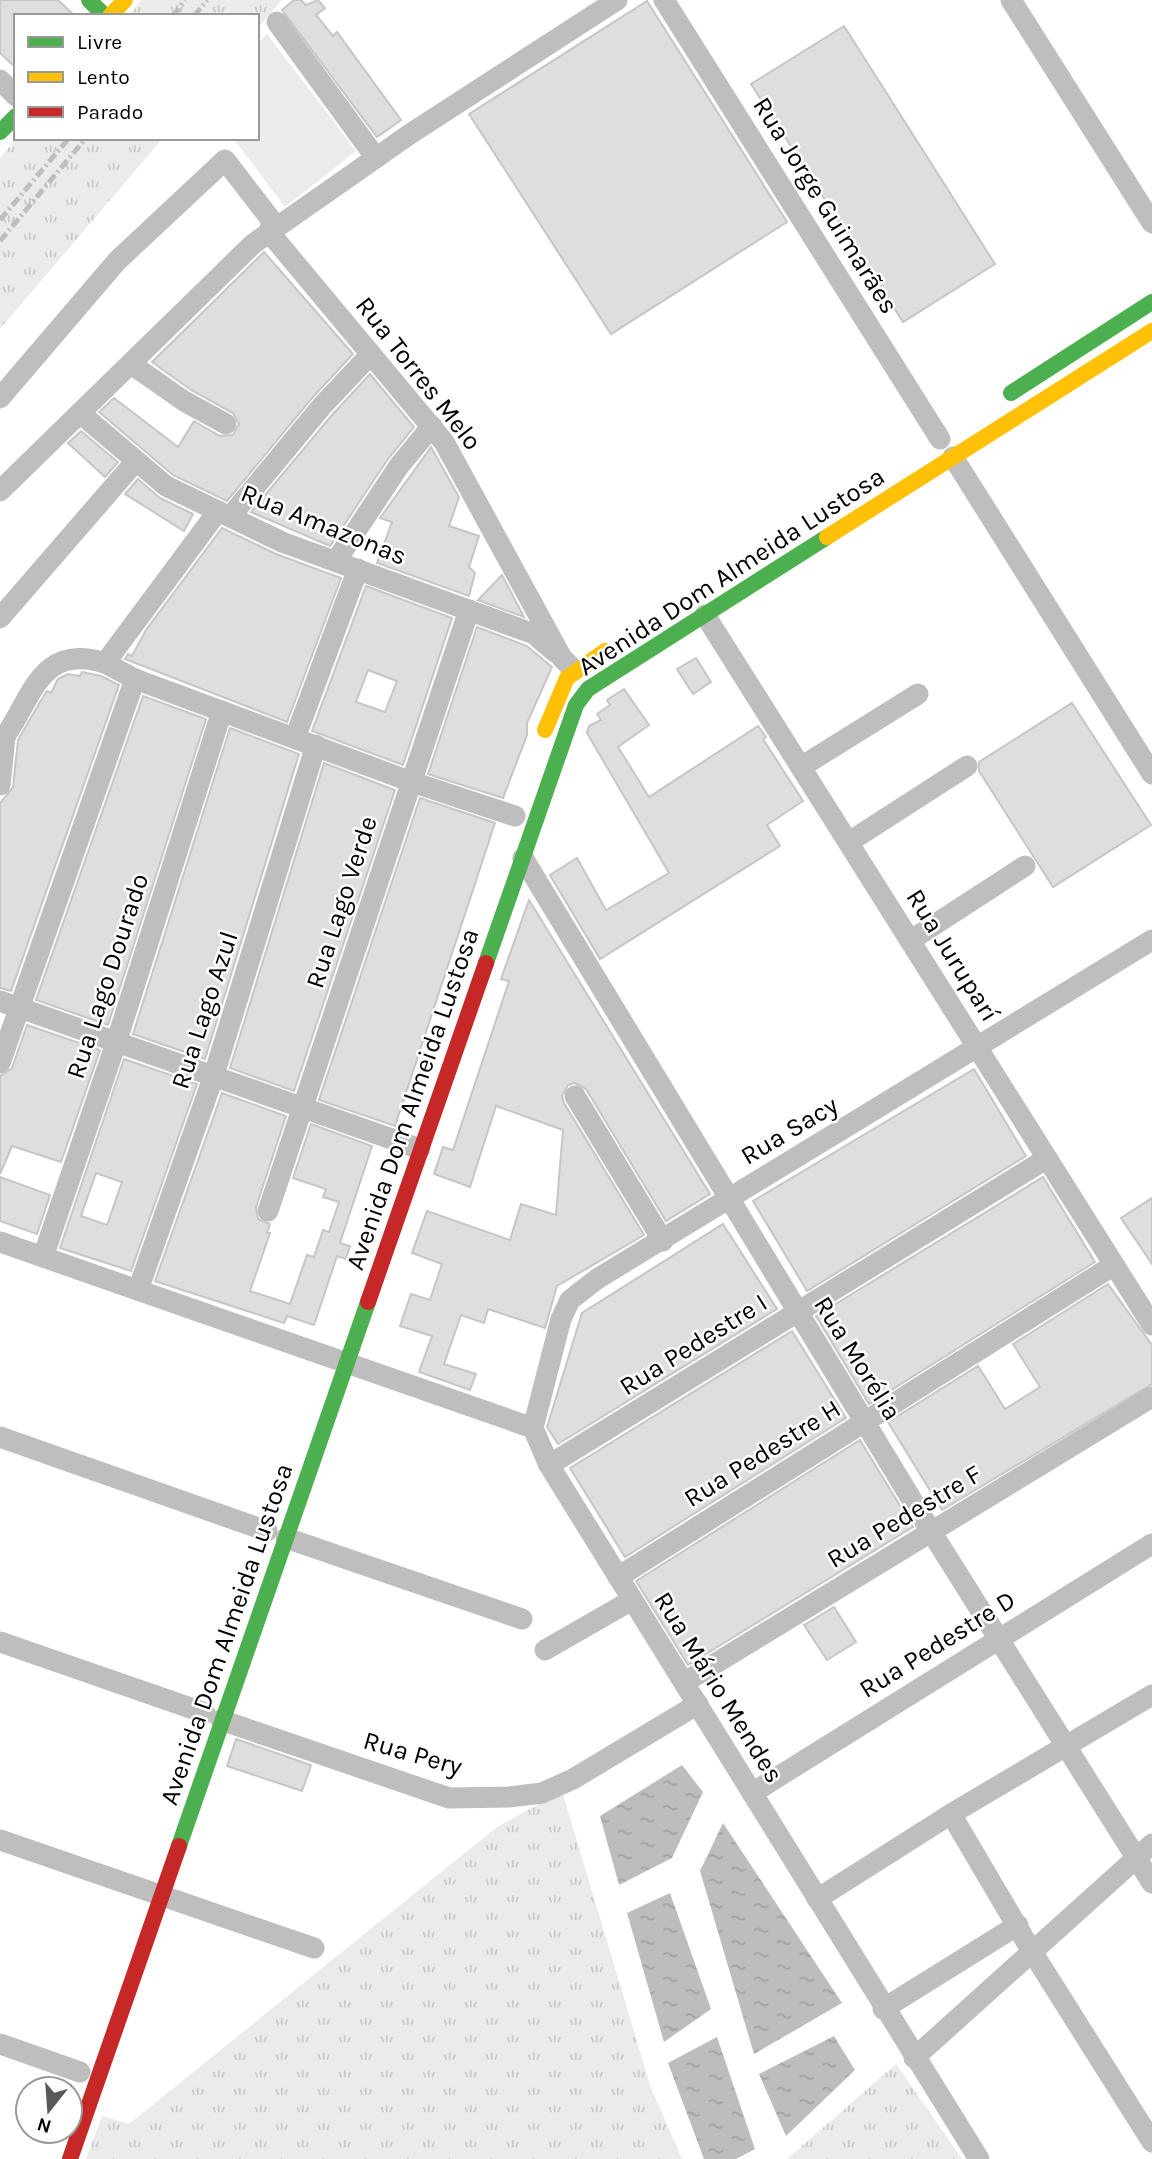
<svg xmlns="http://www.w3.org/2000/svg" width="1152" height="2159" font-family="Karla,sans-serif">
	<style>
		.grass { fill: url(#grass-tufts) }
		.pitch { fill: #ebebeb }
		.water { fill: url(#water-ripples) }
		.building { fill: #dedede; stroke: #c6c6c6; stroke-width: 2; fill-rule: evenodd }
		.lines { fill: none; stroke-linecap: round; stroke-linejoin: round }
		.street { stroke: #bebebe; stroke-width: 21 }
		.fast { stroke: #4caf50; stroke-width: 16 }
		.slow { stroke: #ffc107; stroke-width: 16 }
		.jam { stroke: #c62828; stroke-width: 16 }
		.rail { stroke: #bebebe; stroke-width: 5; stroke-dasharray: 10 3.5 2 3.5; stroke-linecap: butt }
		.labels { text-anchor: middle; stroke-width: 5; stroke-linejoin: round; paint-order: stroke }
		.street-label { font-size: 26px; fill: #000; stroke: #fff }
	</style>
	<defs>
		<pattern id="grass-tufts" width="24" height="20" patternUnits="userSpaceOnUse" patternTransform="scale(1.75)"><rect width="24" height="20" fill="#ebebeb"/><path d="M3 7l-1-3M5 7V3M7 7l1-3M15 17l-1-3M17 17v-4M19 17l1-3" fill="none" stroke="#c8c8c8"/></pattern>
		<pattern id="water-ripples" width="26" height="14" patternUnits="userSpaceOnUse" patternTransform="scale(1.75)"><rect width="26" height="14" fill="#bdbdbd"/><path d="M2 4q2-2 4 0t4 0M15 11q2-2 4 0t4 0" fill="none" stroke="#a1a1a1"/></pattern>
	</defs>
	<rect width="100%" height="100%" fill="#fff"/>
	<g class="grass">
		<path d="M142 0H282L257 29V16H128Z"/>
		<path d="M17 138H163L0 329V158Z"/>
		<path d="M562 1791 651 2088 682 2159H86L102 2116 129 2124 497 1827Z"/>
		<path d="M896 2064 962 2159H787Z"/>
	</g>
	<path class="pitch" d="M267 34 356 151 285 207 233 138H257V44Z"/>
	<g class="water">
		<path d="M682 1765 703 1792 672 1858 619 1885 600 1816Z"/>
		<path d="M723 1823 842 2003 754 2054 700 1871Z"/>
		<path d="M670 1893 711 2009 664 2042 627 1913Z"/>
		<path d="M834 2036 855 2070 786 2136 759 2074Z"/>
		<path d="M717 2037 755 2149 736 2159H704L668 2063Z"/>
	</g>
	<g class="building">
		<path d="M0 0H58L75 16H16V68L0 53Z"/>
		<path d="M294 0H301L306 5 318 0 325 8 316 15 333 36 337 32 401 120 377 137 282 10Z"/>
		<path d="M647 1 787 222 611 334 469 114Z"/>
		<path d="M844 26 995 264 903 322 751 84Z"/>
		<path d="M264 252 353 354 312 398 227 501 173 475 99 412 114 398 178 447 194 421 220 436 233 435 239 424 233 413 191 390 152 362Z"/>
		<path d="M370 374 414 427 388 459 330 546 251 512 332 415Z"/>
		<path d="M81 431 118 462 105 477 68 443Z"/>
		<path d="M431 447 459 497 449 526 479 536 469 567 475 573 469 596 377 563 392 522 380 518Z"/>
		<path d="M138 479 160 498 193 514 184 531 125 494Z"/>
		<path d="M222 528 276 554 341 578 287 722 125 659 128 654 132 656 146 630Z"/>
		<path d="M502 575 524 617 478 600Z"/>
		<path d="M366 586 452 618 403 765 312 731ZM368 670 397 681 385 712 356 702Z"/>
		<path d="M477 627 527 646 552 667 527 723V735L503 798 428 774Z"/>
		<path d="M696 658 711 682 693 694 677 669Z"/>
		<path d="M82 672 101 676 119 685 11 991 0 988V803L13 787 18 740 40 702 47 691 51 693 58 679 68 674 80 676Z"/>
		<path d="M624 689 649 725 618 747 649 797 758 726 766 737 763 739 803 801 767 825 780 846 600 959 550 875 577 858 606 910 669 873 587 733 589 726 601 720 597 714 610 705 607 700Z"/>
		<path d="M143 696 206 719 108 1025 36 1000Z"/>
		<path d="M1072 703 1151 825 1053 887 979 771V762Z"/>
		<path d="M230 728 299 754 205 1059 133 1034Z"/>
		<path d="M324 763 395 790 294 1091 230 1068Z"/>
		<path d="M420 798 495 823 395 1126 319 1100Z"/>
		<path d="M529 900 710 1194 666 1221 586 1089 575 1083 568 1085 562 1096 564 1103 644 1235 557 1286 545 1328 488 1309 484 1323 461 1315 444 1364 476 1374 470 1390 419 1372 432 1336 400 1326 411 1294 430 1300 442 1264 412 1253 427 1211 510 1240 521 1204 556 1215 563 1130 496 1106 470 1187 434 1174 443 1147 453 1150 509 981 501 979Z"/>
		<path d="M27 1025 100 1050 61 1162 12 1146 0 1174V1076L12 1068Z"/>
		<path d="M124 1059 197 1084 131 1271 60 1248ZM96 1173 122 1182 107 1225 81 1216Z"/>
		<path d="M974 1069 1026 1156 807 1291 753 1201Z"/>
		<path d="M222 1093 286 1116 256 1207 258 1219 270 1224 267 1233H270L250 1291 290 1304 307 1255 314 1257 323 1230 329 1232 339 1202 323 1197 326 1189 293 1178 311 1124 372 1146 340 1243 350 1246 346 1259 337 1256 314 1325 287 1316 284 1323 155 1281Z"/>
		<path d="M0 1177 50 1195 37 1234 0 1221Z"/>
		<path d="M1043 1177 1095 1262 869 1404 816 1316Z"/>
		<path d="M1152 1198V1264L1121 1218Z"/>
		<path d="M723 1224 777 1309 558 1444 547 1427 582 1313Z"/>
		<path d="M1108 1284 1152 1345V1384L942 1510 888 1422 978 1366 1005 1409 1040 1387 1013 1344Z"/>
		<path d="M792 1331 846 1418 625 1557 570 1468Z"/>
		<path d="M860 1440 913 1527 688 1665 636 1581Z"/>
		<path d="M834 1607 856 1642 827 1660 804 1625Z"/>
		<path d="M236 1739 311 1765 302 1791 227 1766Z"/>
	</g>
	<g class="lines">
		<g class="street">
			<path d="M664 0 940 439"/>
			<path d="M1011 0 1152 223"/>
			<path d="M277 22 376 158"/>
			<path d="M0 80 16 96"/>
			<path d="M131 364 184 401 226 424"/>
			<path d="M0 398 117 261 225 160 272 221 269 232 444 442 562 658 574 670"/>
			<path d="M80 413 166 486 282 542 534 634 555 652"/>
			<path d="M953 457 1152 774"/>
			<path d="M0 491 253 244 410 134 617 0"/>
			<path d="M230 517 322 406 371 354"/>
			<path d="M336 561 399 466 432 426"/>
			<path d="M705 615 1152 1325"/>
			<path d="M0 618 135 462"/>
			<path d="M105 663 135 679 409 781 515 816"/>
			<path d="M295 738 358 569"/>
			<path d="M0 743C31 705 37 641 105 663L218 511"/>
			<path d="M801 767 918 694"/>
			<path d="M0 785 5 737"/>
			<path d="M849 842 967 766"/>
			<path d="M523 858 932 1533 1152 1883"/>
			<path d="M911 940 1025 866"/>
			<path d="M0 1001 420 1149"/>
			<path d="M0 1063 135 679"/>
			<path d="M575 1096 663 1241"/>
			<path d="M268 1211 469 610"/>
			<path d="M0 1242 533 1428 549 1465 979 2159"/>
			<path d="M43 1257 117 1040 222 711"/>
			<path d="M138 1290 214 1075 316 745"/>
			<path d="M533 1428 561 1319 570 1300 597 1279 1152 940"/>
			<path d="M0 1437 267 1531"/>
			<path d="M549 1465 1046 1159"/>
			<path d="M286 1538 522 1619"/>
			<path d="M618 1577 1114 1265"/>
			<path d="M0 1642 205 1713"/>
			<path d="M545 1650 632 1600"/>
			<path d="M685 1682 1152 1397"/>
			<path d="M221 1720 449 1798 509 1797 542 1793 573 1779 698 1704"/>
			<path d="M752 1793 1152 1544"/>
			<path d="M951 1814 1031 1950 1152 2142"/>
			<path d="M0 1840 314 1948"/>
			<path d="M817 1899 951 1814 1152 1695"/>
			<path d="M883 2009 1018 1925"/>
			<path d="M0 2044 80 2072"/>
			<path d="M914 2058 1152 1844"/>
		</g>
		<g class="fast">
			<path d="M89 0 105 16"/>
			<path d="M0 132 16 116"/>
			<path d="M1011 393 1152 302"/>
			<path d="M486 963 576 705 588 689 827 537"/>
			<path d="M179 1846 368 1302"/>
		</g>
		<g class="slow">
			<path d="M110 16 125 0"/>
			<path d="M827 537 1152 331"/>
			<path d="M545 730 567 678 605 651"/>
		</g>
		<g class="jam">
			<path d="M368 1302 486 963"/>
			<path d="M70 2159 179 1846"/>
		</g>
		<g class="rail">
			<path d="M173 16 185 0"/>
			<path d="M194 16 207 0"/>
			<path d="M0 220 69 138"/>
			<path d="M0 241 86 138"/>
		</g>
	</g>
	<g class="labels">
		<g class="street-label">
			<text transform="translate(826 205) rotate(58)" y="9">Rua Jorge Guimarães</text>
			<text transform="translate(419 373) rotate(52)" y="9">Rua Torres Melo</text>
			<text transform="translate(324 524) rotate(22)" y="9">Rua Amazonas</text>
			<text transform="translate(731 571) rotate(-33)" y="9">Avenida Dom Almeida Lustosa</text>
			<text transform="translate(341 902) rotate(-72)" y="9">Rua Lago Verde</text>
			<text transform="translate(953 955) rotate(58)" y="9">Rua Juruparí</text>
			<text transform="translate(107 976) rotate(-72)" y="9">Rua Lago Dourado</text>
			<text transform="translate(204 1010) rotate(-72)" y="9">Rua Lago Azul</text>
			<text transform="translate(412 1099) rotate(-71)" y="9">Avenida Dom Almeida Lustosa</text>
			<text transform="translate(789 1130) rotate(-31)" y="9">Rua Sacy</text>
			<text transform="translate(693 1344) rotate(-32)" y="9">Rua Pedestre I</text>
			<text transform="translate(858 1358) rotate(58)" y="9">Rua Morélia</text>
			<text transform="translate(762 1453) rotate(-32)" y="9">Rua Pedestre H</text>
			<text transform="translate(904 1516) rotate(-31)" y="9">Rua Pedestre F</text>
			<text transform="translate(226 1634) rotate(-71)" y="9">Avenida Dom Almeida Lustosa</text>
			<text transform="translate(937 1644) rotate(-32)" y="9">Rua Pedestre D</text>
			<text transform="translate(719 1687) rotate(58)" y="9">Rua Mário Mendes</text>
			<text transform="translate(413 1753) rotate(16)" y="9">Rua Pery</text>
		</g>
	</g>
	<rect x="14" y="14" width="245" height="126" fill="#ffffff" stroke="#999999" stroke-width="2"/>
	<rect x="28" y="37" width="35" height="10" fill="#4caf50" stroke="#999999" stroke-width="2"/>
	<text x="77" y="49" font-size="21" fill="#000000">Livre</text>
	<rect x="28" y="72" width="35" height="10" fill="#ffc107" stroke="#999999" stroke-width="2"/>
	<text x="77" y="84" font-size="21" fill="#000000">Lento</text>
	<rect x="28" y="107" width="35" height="10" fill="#c62828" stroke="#999999" stroke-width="2"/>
	<text x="77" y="119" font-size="21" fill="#000000">Parado</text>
	<g transform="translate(49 2110) rotate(197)"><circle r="33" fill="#ffffff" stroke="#999999" stroke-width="2"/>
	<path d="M0-5L12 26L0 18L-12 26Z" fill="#595959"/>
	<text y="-10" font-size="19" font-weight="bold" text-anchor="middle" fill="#000000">N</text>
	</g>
</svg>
